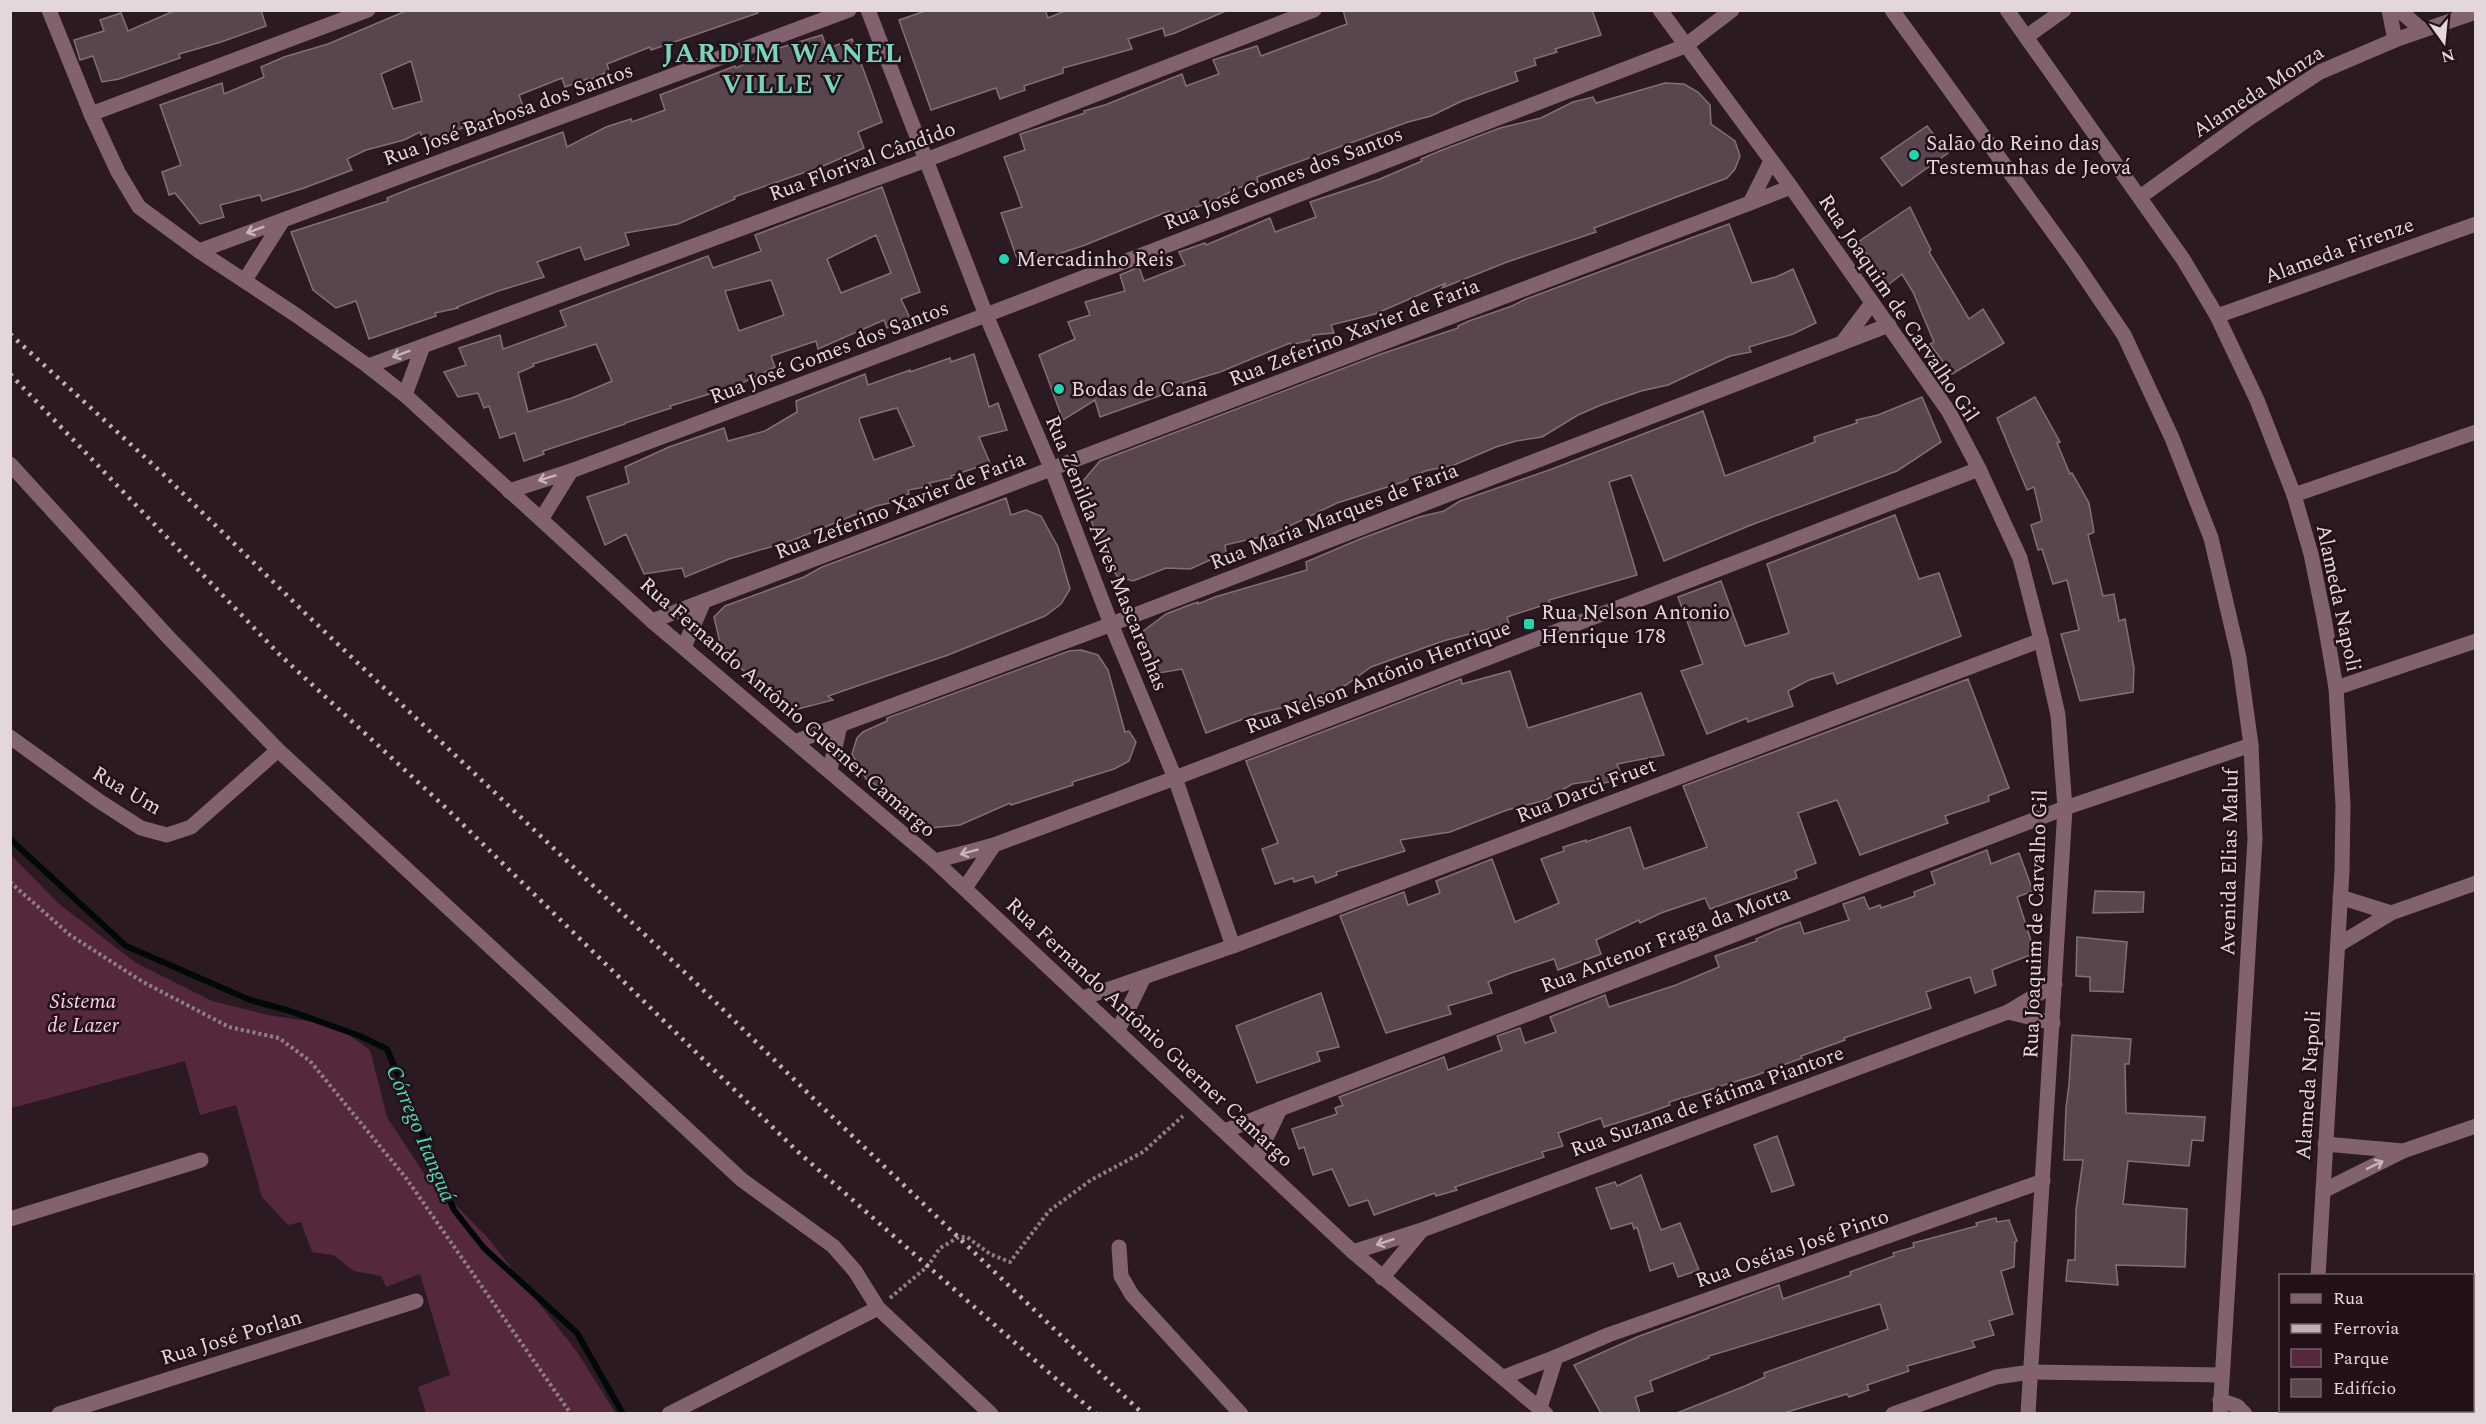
<svg xmlns="http://www.w3.org/2000/svg" width="2486" height="1424" font-family="Spectral,serif">
	<style>
		.green { fill: #55283d }
		.lines { fill: none; stroke-linecap: round; stroke-linejoin: round }
		.stream { stroke: #010906; stroke-width: 6 }
		.building { fill: #59454d; stroke: #846e77; stroke-width: 1.5; fill-rule: evenodd }
		.path { stroke: #8e7f85; stroke-width: 4; stroke-dasharray: 3 3; stroke-linecap: butt }
		.minor { stroke: #836270; stroke-width: 15 }
		.rail { stroke: #beb0b5; stroke-width: 4.5; stroke-dasharray: 3 6; stroke-linecap: butt }
		.oneway { stroke: #c7b4bc }
		.poi-dot { fill: #21d5af; stroke: #221118; stroke-width: 2 }
		.labels { text-anchor: middle; stroke-width: 5; stroke-linejoin: round; paint-order: stroke }
		.street-label { font-size: 21px; fill: #e4d7dc; stroke: #221118 }
		.poi-label { font-size: 21px; fill: #e4d7dc; stroke: #221118; text-anchor: start }
		.park-label { font-size: 21px; font-style: italic; fill: #f9cee0; stroke: #221118 }
		.water-label { font-size: 22px; font-style: italic; fill: #4bdcb9; stroke: #221118 }
		.district-label { font-size: 27px; font-weight: bold; letter-spacing: 1.5px; fill: #77d7bc; stroke: #221118 }
	</style>
	<rect width="100%" height="100%" fill="#2c1a22"/>
	<path class="green" d="M11 855 58 903 136 963 212 1001 268 1015 335 1025 370 1050 387 1117 423 1172 488 1238 577 1352 615 1412 426 1413 418 1387 450 1375 420 1274 386 1287 381 1276 354 1271 333 1255 312 1252 301 1222 288 1225 262 1197 236 1105 200 1115 185 1061 12 1108Z"/>
	<g class="lines">
		<path class="stream" d="M10 839 126 946 250 1000 290 1011 360 1036 387 1049 454 1210 484 1248 577 1333 623 1414"/>
	</g>
	<g class="building">
		<path d="M176 10H261L266 26 221 42 179 54 180 58 119 79 102 82 93 56 80 60 74 40 104 31 100 20 121 13 128 31Z"/>
		<path d="M408 10H758V13L651 50 650 47 607 64 609 71 588 81 587 79 565 87 562 78 519 95 525 112 502 118 501 114 432 139 423 140 420 132 404 140 366 150 347 159 352 170 304 188 262 201 260 195 220 205 224 217 200 224 175 193 169 195 162 172 181 165 160 105 222 83 224 94 264 77 261 67 284 57 328 44ZM411 61 422 101 393 109 381 74Z"/>
		<path d="M928 10H1045L1048 18 1067 10H1228L1175 33 1165 36 1163 28 1128 39 1132 49 1063 68V73L1024 86 1025 90 1000 99 996 88 931 110 899 20Z"/>
		<path d="M1343 10H1592L1601 35 1555 49 1557 52 1534 59 1536 65 1515 72 1518 81 1462 101 1431 116 1408 122 1257 177 1258 182 1238 188 1206 204 1170 215 1169 211 1085 245 1020 267 1001 213 1022 207 1004 157 1025 150 1020 134 1085 113 1084 111 1105 105 1182 74 1186 86 1219 74 1213 60 1257 46 1261 56 1347 24Z"/>
		<path d="M822 35 827 49 852 39 872 93 882 122 858 132 864 148 823 166 734 197 735 199 678 224 625 233 629 245 585 260 580 247 537 262 544 277 498 291 457 307 458 308 435 313 436 316 369 339 356 301 336 308 313 290 291 232 388 201 387 198 412 188 563 132 567 147 606 127 631 119 632 122 665 110 660 95 735 66 736 68 776 49Z"/>
		<path d="M1665 83 1684 84 1698 92 1710 105 1711 124 1735 141 1740 156 1735 169 1727 178 1594 228 1596 232 1507 262 1442 288 1446 283 1375 314 1331 325 1334 333 1313 335 1315 339 1291 345 1290 343 1220 372 1183 383 1184 387 1100 417 1095 400 1063 420 1039 355 1075 339 1068 322 1090 315 1085 302 1125 291 1120 275 1139 267 1144 281 1185 265 1179 252 1205 243 1206 245 1270 218 1275 232 1316 217 1310 202 1380 179 1422 161 1421 159 1442 150 1500 128 1541 118 1573 102 1593 97 1596 103Z"/>
		<path d="M1927 126 1948 153 1902 186 1881 158Z"/>
		<path d="M882 187 920 292 901 299 910 318 887 328 884 320 818 349 816 341 771 356 775 367 736 386 670 406 671 408 625 423V424L543 451 544 454 524 461 515 433 500 438 489 406 484 408 478 393 458 397 444 372 466 365 459 348 500 335 503 349 566 326 560 311 708 256 713 268 761 251 755 235ZM876 235 891 273 841 293 827 259ZM771 280 784 315 739 331 725 291ZM596 344 612 381 572 398 528 412 518 373 534 366 533 364Z"/>
		<path d="M1910 207 1931 250 1929 252 1969 319 1983 309 2004 343 1952 374 1930 344 1934 342 1913 292 1902 274 1888 285 1858 242Z"/>
		<path d="M1729 224 1752 283 1776 277 1793 269 1816 323 1793 334 1749 347 1751 352 1730 356 1668 385 1641 391 1601 405 1578 415 1542 437 1516 441 1496 447 1454 465 1425 471 1403 482 1337 503 1273 534 1225 545 1226 553 1190 569 1166 568 1133 581 1117 576 1109 564 1088 513 1083 481 1100 461 1381 354 1458 328V326L1469 321 1512 306 1526 299Z"/>
		<path d="M974 354 989 407 998 403 1007 430 979 437 990 463 951 476 952 478 929 483 931 486 908 490 909 494 889 499 890 503 876 506 791 541 729 559 685 577 682 568 644 574 626 534 605 545 587 497 629 483 625 467 669 447 724 428 728 441 765 431 797 412 796 401 865 374 868 385 910 370V372L950 358 951 362ZM897 408 914 446 874 460 859 420 860 418Z"/>
		<path d="M1922 397 1941 442 1897 471 1751 525 1664 561 1631 475 1609 482 1637 575 1549 600 1550 603 1507 617 1509 624 1490 631 1489 629 1443 641 1371 667 1346 685 1290 706 1259 713 1206 733 1182 669 1153 674 1142 632 1166 614 1192 604 1198 602V604L1215 597 1307 570 1306 562 1360 539 1419 517 1444 511 1460 501 1552 469 1703 411 1725 476 1815 442 1814 437 1857 423 1856 420 1878 415Z"/>
		<path d="M2035 397 2060 442 2057 443 2070 474 2072 473 2089 503 2094 532 2088 535 2103 596 2114 594 2119 621 2125 619 2134 668 2133 692 2080 701 2061 634 2079 630 2067 580 2053 584 2042 549 2038 550 2031 525 2042 521 2034 487 2027 490 1997 418Z"/>
		<path d="M1006 498 1011 515 1026 510 1041 516 1058 547 1070 589 1061 604 1045 616 948 655 828 696 833 700 798 709H786L722 651 714 617 725 606 804 577 822 567Z"/>
		<path d="M1895 515 1919 579 1939 573 1961 636 1837 684 1833 673 1809 680 1788 691 1793 706 1748 722 1747 718 1707 734 1681 671 1703 664 1678 597 1721 581 1745 646 1789 633 1767 564Z"/>
		<path d="M1081 650 1098 655 1108 670 1125 732 1129 731 1136 742 1129 761 1114 769 1072 782 1073 785 1011 805 1010 803 960 825 930 828 906 811 883 789 866 779 852 754 857 738 863 732 887 721V718L1069 651Z"/>
		<path d="M1510 671 1528 728 1641 693 1664 755 1617 764 1623 779 1600 784 1598 780 1572 784 1546 800 1507 810 1450 832 1400 840 1405 851 1336 872 1337 875 1316 883 1313 876 1294 882 1293 878 1275 884 1262 849 1278 843 1246 761 1461 679 1462 684Z"/>
		<path d="M1968 679 2009 788 1988 796 1989 801 1945 816 1948 823 1860 855 1837 800 1798 813 1816 863 1795 871 1797 878 1710 909 1705 898 1661 913 1640 923 1639 920 1596 940 1601 954 1558 970 1554 959 1511 973 1488 982 1492 993 1448 1006 1451 1014 1386 1033 1340 916 1404 892 1408 905 1440 893 1436 881 1492 859 1515 922 1559 903 1541 859 1564 851 1563 847 1586 840V842L1630 827 1644 869 1707 847 1683 786Z"/>
		<path d="M1987 850 1991 864 2019 853 2033 891 2017 897 2035 953 1992 970 1996 985 1975 993 1970 977 1926 992 1931 1008 1844 1038 1845 1040 1801 1056 1802 1058 1757 1075 1669 1102 1670 1105 1645 1114 1604 1127 1601 1118 1558 1133 1563 1146 1542 1152 1544 1157 1455 1187 1457 1190 1436 1196 1435 1193 1374 1215 1368 1200 1349 1206 1332 1169 1313 1175 1304 1147 1299 1149 1292 1129 1337 1114 1335 1108 1343 1105 1339 1097 1444 1057 1448 1070 1502 1050 1497 1036 1520 1028 1525 1043 1556 1032 1550 1017 1605 995 1609 1007 1676 985 1719 967 1715 956 1757 941 1756 939 1779 929 1800 922 1804 934 1849 920 1843 904 1864 897 1869 909 1880 905 1881 908 1915 896 1914 892 1935 884 1931 872Z"/>
		<path d="M2095 891 2144 892 2143 912 2093 913Z"/>
		<path d="M2077 937 2127 942 2123 992 2090 991V977L2076 976Z"/>
		<path d="M1321 993 1339 1047 1317 1052 1320 1061 1257 1083 1236 1026Z"/>
		<path d="M2072 1035 2131 1039 2129 1064H2125L2126 1113 2205 1117 2203 1141 2192 1140 2189 1166 2128 1161 2123 1204 2187 1209 2185 1267 2116 1265 2118 1285 2066 1281 2068 1260H2075L2076 1210 2083 1160H2064L2066 1108 2069 1085Z"/>
		<path d="M1777 1136 1794 1185 1772 1192 1754 1145Z"/>
		<path d="M1641 1175 1661 1230 1680 1223 1699 1270 1678 1277 1673 1263 1650 1271 1637 1227 1634 1229 1632 1223 1611 1229 1596 1188 1615 1182 1617 1186Z"/>
		<path d="M1996 1218 1997 1222 2009 1220 2017 1241 2015 1242 2014 1267 2001 1271 2013 1314 1989 1321 1994 1335 1972 1341 1975 1347 1907 1366 1909 1371 1867 1385 1869 1390 1849 1397 1847 1394 1784 1413H1677L1745 1386 1765 1377 1764 1373 1888 1329 1880 1304 1709 1356V1358L1650 1381 1653 1391 1635 1397 1640 1413H1601L1574 1365 1637 1337 1779 1285 1783 1299 1851 1275 1850 1272 1894 1256 1893 1253 1914 1247 1913 1243 1977 1226 1976 1223Z"/>
	</g>
	<g class="lines">
		<g class="path">
			<path d="M10 882 70 935 143 982 229 1027 279 1038 310 1061 406 1178 571 1414"/>
			<path d="M890 1298 928 1266 940 1248 959 1237H967L990 1254 1010 1262 1049 1211 1091 1180 1143 1152 1183 1116"/>
		</g>
		<g class="minor">
			<path d="M49 10 91 114 118 172 139 207 199 251 296 315 368 366 405 395 652 621 935 861 1353 1252 1546 1414"/>
			<path d="M868 10 986 315 1052 470 1111 624 1175 778 1233 946"/>
			<path d="M1660 10 1791 187 1949 412 1979 469 2020 558 2041 640 2058 715 2065 808 2028 1414"/>
			<path d="M1892 10 2074 261 2124 335 2172 438 2211 538 2239 658 2251 745 2255 839 2220 1414"/>
			<path d="M2007 10 2183 259 2217 316 2257 400 2294 495 2311 554 2324 618 2336 688 2343 805 2342 871 2318 1276"/>
			<path d="M2389 10 2395 40"/>
			<path d="M2399 10 2422 30"/>
			<path d="M2026 37 2064 10"/>
			<path d="M91 114 368 10"/>
			<path d="M1771 161 1750 203 1791 187"/>
			<path d="M2140 197 2251 117 2320 72 2395 40 2476 12"/>
			<path d="M283 220 849 10"/>
			<path d="M199 251 283 220 245 280"/>
			<path d="M1872 303 1842 343 1889 325"/>
			<path d="M2217 316 2476 224"/>
			<path d="M423 346 926 160 1314 10"/>
			<path d="M368 366 423 346 405 395"/>
			<path d="M10 464 169 638 278 750 742 1180 833 1246 855 1271 878 1308 991 1414"/>
			<path d="M571 471 986 315 1685 46 1732 10"/>
			<path d="M509 491 571 471 542 518"/>
			<path d="M2294 495 2476 432"/>
			<path d="M704 601 1750 203"/>
			<path d="M652 621 704 601 684 647"/>
			<path d="M2336 688 2476 641"/>
			<path d="M840 725 1096 630 1842 343"/>
			<path d="M10 737 99 801 141 828 167 835 191 827 278 750"/>
			<path d="M797 741 840 725 830 770"/>
			<path d="M994 845 1175 778 1979 469"/>
			<path d="M935 861 994 845 965 888"/>
			<path d="M2391 913 2476 883"/>
			<path d="M2338 945 2391 913 2340 897"/>
			<path d="M1144 977 1233 946 2041 640"/>
			<path d="M1083 998 1144 977 1118 1030"/>
			<path d="M2053 1023 2008 1012 2055 984"/>
			<path d="M1280 1109 2065 808 2251 745"/>
			<path d="M1225 1131 1280 1109 1256 1159"/>
			<path d="M2403 1151 2476 1126"/>
			<path d="M2323 1191 2403 1151 2325 1144"/>
			<path d="M10 1219 201 1160"/>
			<path d="M1422 1230 2008 1012"/>
			<path d="M1119 1247 1121 1276 1132 1295 1241 1414"/>
			<path d="M1353 1252 1422 1230 1382 1278"/>
			<path d="M1556 1357 1608 1335 2043 1181"/>
			<path d="M2472 1368 2476 1367"/>
			<path d="M1504 1377 1556 1357 1540 1408"/>
			<path d="M2220 1400 2237 1406 2245 1414"/>
			<path d="M59 1414 416 1301"/>
			<path d="M669 1414 878 1308"/>
			<path d="M1893 1414 1996 1377 2031 1372 2221 1375"/>
		</g>
		<g class="rail">
			<path d="M10 334 161 472 306 614 697 984 818 1103 1143 1414"/>
			<path d="M10 374 280 655 446 808 797 1151 1096 1414"/>
		</g>
	</g>
	<defs><path id="oneway-shaft" d="M-6 0H5M1.5-3L5.5 0L1.5 3" fill="none" stroke-width="1.6" stroke-linecap="round" stroke-linejoin="round" transform="scale(1.5)"/></defs>
	<g class="oneway">
		<use href="#oneway-shaft" transform="translate(255 230) rotate(159)"/>
		<use href="#oneway-shaft" transform="translate(401 354) rotate(160)"/>
		<use href="#oneway-shaft" transform="translate(547 478) rotate(163)"/>
		<use href="#oneway-shaft" transform="translate(969 852) rotate(165)"/>
		<use href="#oneway-shaft" transform="translate(2375 1165) rotate(-26)"/>
		<use href="#oneway-shaft" transform="translate(1385 1242) rotate(162)"/>
	</g>
	<g class="poi-dot">
		<circle cx="1914" cy="155" r="6"/>
		<circle cx="1004" cy="259" r="6"/>
		<circle cx="1059" cy="389" r="6"/>
		<rect x="1523" y="618" width="12" height="12" rx="3"/>
	</g>
	<g class="labels">
		<g class="street-label">
			<text transform="translate(2258 91) rotate(-33)" y="7">Alameda Monza</text>
			<text transform="translate(508 114) rotate(-20)" y="7">Rua José Barbosa dos Santos</text>
			<text transform="translate(862 161) rotate(-20)" y="7">Rua Florival Cândido</text>
			<text transform="translate(1283 178) rotate(-21)" y="7">Rua José Gomes dos Santos</text>
			<text transform="translate(2339 250) rotate(-20)" y="7">Alameda Firenze</text>
			<text transform="translate(1899 308) rotate(56)" y="7">Rua Joaquim de Carvalho Gil</text>
			<text transform="translate(1354 332) rotate(-21)" y="7">Rua Zeferino Xavier de Faria</text>
			<text transform="translate(829 352) rotate(-21)" y="7">Rua José Gomes dos Santos</text>
			<text transform="translate(900 505) rotate(-21)" y="7">Rua Zeferino Xavier de Faria</text>
			<text transform="translate(1334 516) rotate(-21)" y="7">Rua Maria Marques de Faria</text>
			<text transform="translate(1107 553) rotate(68)" y="7">Rua Zenilda Alves Mascarenhas</text>
			<text transform="translate(2339 598) rotate(78)" y="7">Alameda Napoli</text>
			<text transform="translate(1378 677) rotate(-21)" y="7">Rua Nelson Antônio Henrique</text>
			<text transform="translate(788 707) rotate(41)" y="7">Rua Fernando Antônio Guerner Camargo</text>
			<text transform="translate(127 790) rotate(30)" y="7">Rua Um</text>
			<text transform="translate(1586 790) rotate(-21)" y="7">Rua Darci Fruet</text>
			<text transform="translate(2229 862) rotate(-89)" y="7">Avenida Elias Maluf</text>
			<text transform="translate(2035 924) rotate(-88)" y="7">Rua Joaquim de Carvalho Gil</text>
			<text transform="translate(1665 939) rotate(-21)" y="7">Rua Antenor Fraga da Motta</text>
			<text transform="translate(1150 1032) rotate(43)" y="7">Rua Fernando Antônio Guerner Camargo</text>
			<text transform="translate(2308 1085) rotate(-86)" y="7">Alameda Napoli</text>
			<text transform="translate(1707 1101) rotate(-20)" y="7">Rua Suzana de Fátima Piantore</text>
			<text transform="translate(1792 1248) rotate(-19)" y="7">Rua Oséias José Pinto</text>
			<text transform="translate(231 1337) rotate(-17)" y="7">Rua José Porlan</text>
		</g>
		<g class="poi-label">
			<text x="1926" y="150">Salão do Reino das<tspan x="1926" dy="24">Testemunhas de Jeová</tspan></text>
			<text x="1016" y="266">Mercadinho Reis</text>
			<text x="1071" y="396">Bodas de Canã</text>
			<text x="1541" y="619">Rua Nelson Antonio<tspan x="1541" dy="24">Henrique 178</tspan></text>
		</g>
		<g class="park-label">
			<text x="83" y="1008">Sistema<tspan x="83" dy="24">de Lazer</tspan></text>
		</g>
		<g class="water-label">
			<text transform="translate(422 1133) rotate(67)" y="8">Córrego Itanguá</text>
		</g>
		<g class="district-label">
			<text x="783" y="62">JARDIM WANEL<tspan x="783" dy="31">VILLE V</tspan></text>
		</g>
	</g>
	<rect width="2486" height="1424" fill="none" stroke="#e4d7dc" stroke-width="24"/>
	<rect x="2279" y="1274" width="195" height="138" fill="#221118" stroke="#706066" stroke-width="1.5"/>
	<rect x="2291" y="1294" width="30" height="9" fill="#836270" stroke="#706066" stroke-width="1.5"/>
	<text x="2333" y="1304" font-size="18" fill="#e4d7dc">Rua</text>
	<rect x="2291" y="1324" width="30" height="9" fill="#beb0b5" stroke="#706066" stroke-width="1.5"/>
	<text x="2333" y="1334" font-size="18" fill="#e4d7dc">Ferrovia</text>
	<rect x="2291" y="1349" width="30" height="18" fill="#55283d" stroke="#706066" stroke-width="1.5"/>
	<text x="2333" y="1364" font-size="18" fill="#e4d7dc">Parque</text>
	<rect x="2291" y="1379" width="30" height="18" fill="#59454d" stroke="#706066" stroke-width="1.5"/>
	<text x="2333" y="1394" font-size="18" fill="#e4d7dc">Edifício</text>
	<g transform="translate(2444 42) rotate(165)" stroke="#221118" stroke-width="4.5" paint-order="stroke">
	<path d="M0-4.5L10 22L0 15L-10 22Z" fill="#e4d7dc"/>
	<text y="-9" font-size="16" font-weight="bold" text-anchor="middle" fill="#e4d7dc">N</text>
	</g>
</svg>
